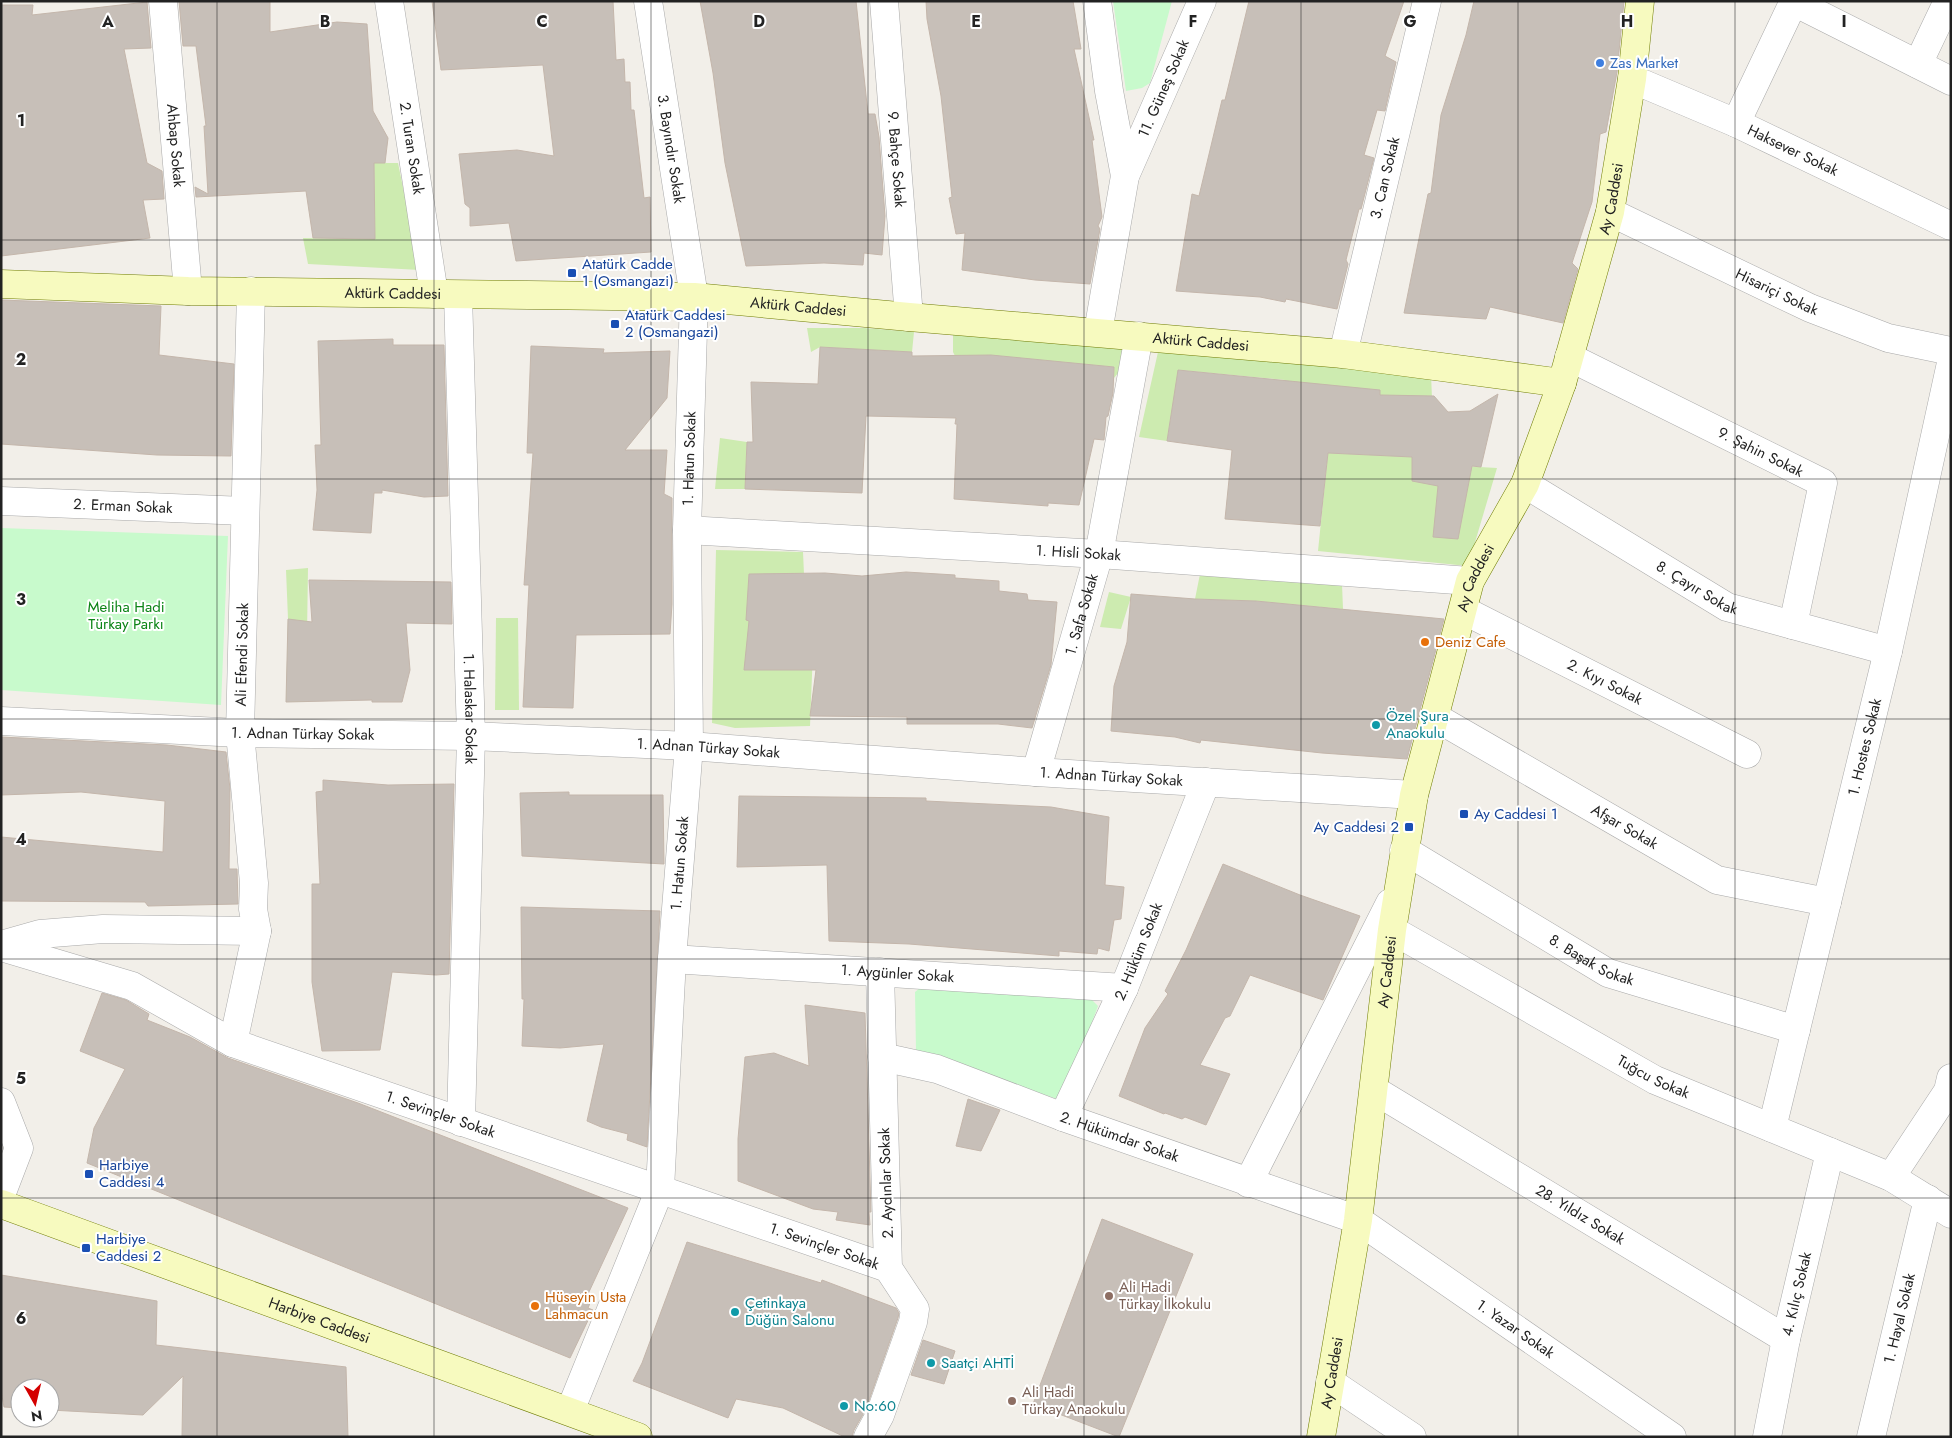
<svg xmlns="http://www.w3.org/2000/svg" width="1952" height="1438" font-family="Jost,sans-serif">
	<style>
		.grass { fill: #cdebb0 }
		.park { fill: #c8facc }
		.building { fill: #c7bfb8; stroke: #c4b6ab }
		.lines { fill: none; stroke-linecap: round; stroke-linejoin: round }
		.street-casing { stroke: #a9a9a9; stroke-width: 29 }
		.secondary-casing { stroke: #707d05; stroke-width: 29 }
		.street { stroke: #fff; stroke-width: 28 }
		.secondary { stroke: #f7fabf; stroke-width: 28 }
		.grid { fill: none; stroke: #222; stroke-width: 1; stroke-opacity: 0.55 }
		.shop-dot { fill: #3f7fe0; stroke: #fff; stroke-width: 2 }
		.transit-dot { fill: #1a4fb4; stroke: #fff; stroke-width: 2 }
		.food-dot { fill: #e8710a; stroke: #fff; stroke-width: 2 }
		.culture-dot { fill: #0f9aa8; stroke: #fff; stroke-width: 2 }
		.education-dot { fill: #8d6e63; stroke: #fff; stroke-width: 2 }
		.labels { text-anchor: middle; stroke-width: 4; stroke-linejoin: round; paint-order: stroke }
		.shop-label { font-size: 15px; fill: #366cbe; stroke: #fff; text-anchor: start }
		.street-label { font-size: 15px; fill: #222; stroke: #fff }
		.transit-label { font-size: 15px; fill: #164399; stroke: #fff; text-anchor: start }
		.park-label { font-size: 15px; fill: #0c8416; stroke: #fff }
		.food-label { font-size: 15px; fill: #c56008; stroke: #fff; text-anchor: start }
		.culture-label { font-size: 15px; fill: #0d838f; stroke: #fff; text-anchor: start }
		.education-label { font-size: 15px; fill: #785e54; stroke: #fff; text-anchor: start }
		.grid-label { font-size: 16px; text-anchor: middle; font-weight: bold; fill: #222; stroke: #fff; stroke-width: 4; stroke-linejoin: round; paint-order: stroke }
	</style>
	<rect width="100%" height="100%" fill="#f2efe9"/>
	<g class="grass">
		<path d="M374 163H398L420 270 308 264 303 238 375 239Z"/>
		<path d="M807 328H864L914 332 912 352 820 347 811 352Z"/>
		<path d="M953 335 999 338 1042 337 1044 342 1125 348 1119 372 1114 378V367L955 356 953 352Z"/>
		<path d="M1166 345 1431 373 1432 399 1380 395V390L1286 385 1285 380 1179 370 1167 441 1139 437 1158 352Z"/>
		<path d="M720 438 747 442 745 489H715Z"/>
		<path d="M1328 453 1416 457 1427 464 1497 468 1468 566 1318 551Z"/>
		<path d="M716 550 803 552 804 574 814 624 810 726 735 728 712 723Z"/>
		<path d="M308 568 306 702H286L288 619 286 570Z"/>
		<path d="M1200 574 1342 584 1343 609 1256 601 1195 599Z"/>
		<path d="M1109 592 1131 597 1121 629 1100 627Z"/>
		<path d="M496 618H518L519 710H495Z"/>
	</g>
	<g class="park">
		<path d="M1113 1H1172L1150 83 1142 88 1126 91Z"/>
		<path d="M1 528 228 536 221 705 1 690Z"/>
		<path d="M926 983 1090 998 1098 1006 1063 1101 916 1051 915 992Z"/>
	</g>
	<g class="building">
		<path d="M179 1H270V32L337 22 367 24 373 111 388 138 385 163H374L375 239 313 238 306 191 196 197 195 187 208 194 204 126H206L196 46H183Z"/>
		<path d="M432 1H613L616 60 624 59 625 82H630L631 110H634L644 198 650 197 651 252 516 261 509 223 470 226V208L465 204 459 154 517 150 554 156 543 65 441 70Z"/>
		<path d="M700 1H856L868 114H875L879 137 885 216 882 255 864 253 863 265 824 263 746 266 725 163 713 73Z"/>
		<path d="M926 1H1073L1081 49H1074L1094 140H1092L1102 217 1098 226 1100 229 1090 284 1035 280 962 270 965 233 956 234 949 198 952 197 941 96 927 19Z"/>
		<path d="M1249 1H1404L1385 56 1396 62 1385 111 1377 110 1364 155 1374 158 1361 209H1359L1346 260 1348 264 1337 309 1286 299 1285 302 1260 297 1176 291 1192 194 1199 196 1222 100H1225Z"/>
		<path d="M1474 1H1624L1617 72 1606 132 1600 134 1592 202 1572 263 1578 269 1563 323 1490 307 1486 319 1404 313 1428 194 1431 193 1441 115 1466 35Z"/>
		<path d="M147 2 151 48 124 49 147 163 162 171 164 199 143 200 150 238 1 256V5H33L32 15Z"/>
		<path d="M1 300 161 306 159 355 234 364 231 456 157 455 1 444Z"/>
		<path d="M393 339V345H444L448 496 424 497 382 490V493H374L371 533 313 530 317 490 315 445H321L318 341Z"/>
		<path d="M531 346 604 349 603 353 670 351 667 398 625 450H667L664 494 672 498V604L670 634 576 635 573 708 523 707 529 585H524L533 453H527Z"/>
		<path d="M820 347 912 352V356L991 355 1114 367 1113 393 1108 416 1106 417 1104 440 1094 439 1079 505 1048 503V506L954 499 957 424H955L956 418 866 416 862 493 745 489 747 442H753L751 382 818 384Z"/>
		<path d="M1178 370 1380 390V395L1434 396 1448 412 1470 411 1498 394 1481 467 1472 466 1458 539 1433 537 1438 486 1412 481V457L1328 453 1320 526 1225 519 1232 450 1167 441Z"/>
		<path d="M906 572 955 575V578L999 581V591L1027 594 1028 600 1057 602 1051 665 1032 728 998 724H907V717L810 716 816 670H744L749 621 746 620 749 574 825 573 862 576Z"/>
		<path d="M309 580 451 582 452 624 406 623 410 670 402 702H372V700L286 702 288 619 312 622Z"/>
		<path d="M1131 594 1195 599 1256 601 1444 619 1407 759 1322 753 1201 740 1200 743 1175 737 1111 731 1114 686 1127 642Z"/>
		<path d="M1 737 167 745 226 752 230 789 229 869H237L238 904 148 906 145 902 1 901V837L163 852 165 801 81 792 1 795Z"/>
		<path d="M323 780 388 785 454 784 449 974 436 975 392 972 380 1050 322 1051 312 982V884H320L316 792 323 791Z"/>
		<path d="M569 792V795H663L664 864 522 856 520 793Z"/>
		<path d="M739 796 926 798V801L1051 807 1109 817 1105 885 1124 887 1121 919 1114 920 1109 951 1098 948 1097 954 1059 951V956L909 944 829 941 827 865 737 867Z"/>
		<path d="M1223 864 1300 895 1360 916 1323 1000 1250 975 1230 1016 1225 1018 1200 1065 1230 1074 1206 1125 1185 1117 1182 1119 1165 1113 1164 1114 1119 1096 1145 1028 1168 994 1165 991 1186 950Z"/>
		<path d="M521 907 660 911 647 1147 627 1140 628 1134 601 1127 587 1121 604 1044 560 1048 522 1046 524 999H522Z"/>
		<path d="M102 993 126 1000 149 1014 147 1020 190 1037 228 1058 358 1103 628 1208 588 1294 593 1296 588 1308 593 1310 570 1358 87 1163 94 1128 125 1069 80 1051Z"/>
		<path d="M805 1005 865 1013 871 1212H869L870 1225 836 1220 838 1212 813 1209 738 1181V1139L745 1057 774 1053 809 1066Z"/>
		<path d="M968 1099 1000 1110 981 1151 956 1146Z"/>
		<path d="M1102 1219 1193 1254 1119 1437 1033 1404Z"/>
		<path d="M687 1242 821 1283 822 1280 896 1308 899 1313 898 1318 866 1409 854 1430 852 1437H845L783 1408 736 1399 728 1418 633 1381 642 1363Z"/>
		<path d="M1 1275 157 1301 156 1345 346 1367 348 1437H182L183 1376 143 1415 50 1410V1388H20V1408L4 1407 1 1390Z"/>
		<path d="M923 1340 955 1351 944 1384 911 1375Z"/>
	</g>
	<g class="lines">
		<defs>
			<g id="street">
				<path id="s1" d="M163 1 188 291"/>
				<path id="s2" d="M389 1 434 294"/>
				<path id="s3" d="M884 1 909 317"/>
				<path d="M1097 1 1109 91 1125 176"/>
				<path d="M1792 1 1951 81"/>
				<path d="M1918 64 1948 1"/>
				<path id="s4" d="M1632 79 1736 123 1951 226"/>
				<path d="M1736 123 1794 1"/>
				<path id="s5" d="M1610 212 1810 308 1888 338 1951 351"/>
				<path id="s6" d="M458 295 471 736 461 1122"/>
				<path id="s7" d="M1098 332 1125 176 1202 1"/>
				<path id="s8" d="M1343 354 1427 1"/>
				<path id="s9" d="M1569 357 1823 483 1793 625"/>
				<path id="s10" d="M1525 484 1727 607 1888 651"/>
				<path id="s11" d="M1 501 245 511"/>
				<path id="s12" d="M687 530 1099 554 1470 581"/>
				<path id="s13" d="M1463 610 1747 754"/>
				<path id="s14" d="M1435 717 1717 880 1827 902"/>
				<path id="s15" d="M1 721 240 733 471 736 689 746 1036 772 1414 795"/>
				<path id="s16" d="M1036 772 1099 554 1139 336"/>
				<path id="s17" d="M1404 850 1608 973 1796 1030"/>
				<path id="s18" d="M1392 930 1655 1080 1891 1177 1951 1214"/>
				<path d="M1 945 40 934 103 929 257 931"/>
				<path id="s19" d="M1 947 132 986 233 1043 888 1268"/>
				<path id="s20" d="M672 959 1124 988"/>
				<path id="s21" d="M233 1043 257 931 253 909 254 883 240 733 251 291"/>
				<path id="s22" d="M882 1057 937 1069 1063 1117 1358 1220 1672 1437"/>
				<path id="s23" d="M1374 1090 1786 1339"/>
				<path d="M1 1102 19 1148 1 1195"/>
				<path id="s24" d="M1063 1117 1124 988 1206 782"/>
				<path id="s25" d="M1772 1128 1888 651 1951 363"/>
				<path d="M1891 1177 1948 1091 1951 1078"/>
				<path d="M1248 1183 1390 903"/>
				<path d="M1330 1382 1412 1437"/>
				<path id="s26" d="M570 1411 660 1189 672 959 689 746 687 530 694 297 648 1"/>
				<path d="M868 1437 880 1415 913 1322 915 1309 888 1268 880 972"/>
				<path id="s27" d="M1767 1437 1786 1339 1830 1152"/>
				<path id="s28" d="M1871 1437 1928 1199"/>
			</g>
			<g id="secondary">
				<path id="s29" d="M1 284 188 291 694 297 909 317 1343 354 1562 383"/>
				<path id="s30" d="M1 1204 638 1437"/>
				<path id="s31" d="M1321 1437 1358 1220 1392 930 1414 795 1470 581 1525 484 1562 383 1610 212 1632 79 1640 1"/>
			</g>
		</defs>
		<use href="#street" class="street-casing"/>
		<use href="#secondary" class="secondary-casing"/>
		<use href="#street" class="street"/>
		<use href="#secondary" class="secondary"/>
	</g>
	<path class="grid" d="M217 1V1437M434 1V1437M651 1V1437M868 1V1437M1084 1V1437M1301 1V1437M1518 1V1437M1735 1V1437M1 240H1951M1 479H1951M1 719H1951M1 959H1951M1 1198H1951"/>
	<circle class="shop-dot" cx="1600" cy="63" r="5"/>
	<g class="transit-dot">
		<rect x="567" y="268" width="10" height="10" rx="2.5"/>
		<rect x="610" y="319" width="10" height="10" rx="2.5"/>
		<rect x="1459" y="809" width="10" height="10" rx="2.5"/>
		<rect x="1404" y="822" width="10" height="10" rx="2.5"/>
		<rect x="84" y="1169" width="10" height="10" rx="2.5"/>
		<rect x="81" y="1243" width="10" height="10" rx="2.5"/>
	</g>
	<g class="food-dot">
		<circle cx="1425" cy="642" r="5"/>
		<circle cx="535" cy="1306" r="5"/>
	</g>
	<g class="culture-dot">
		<circle cx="1376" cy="725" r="5"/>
		<circle cx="735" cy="1312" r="5"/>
		<circle cx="931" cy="1363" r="5"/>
		<circle cx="844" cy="1406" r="5"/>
	</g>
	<g class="education-dot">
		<circle cx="1109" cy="1296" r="5"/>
		<circle cx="1012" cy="1401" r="5"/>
	</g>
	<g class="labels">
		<g class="shop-label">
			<text x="1610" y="68">Zas Market</text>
		</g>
		<g class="street-label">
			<text dy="5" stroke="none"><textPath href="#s7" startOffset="254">11. Güneş Sokak</textPath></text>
			<text dy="5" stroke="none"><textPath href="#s1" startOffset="145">Ahbap Sokak</textPath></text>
			<text dy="5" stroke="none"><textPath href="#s2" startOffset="149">2. Turan Sokak</textPath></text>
			<text transform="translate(671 149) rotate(81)" y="5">3. Bayındır Sokak</text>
			<text dy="5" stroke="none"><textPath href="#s4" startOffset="176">Haksever Sokak</textPath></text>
			<text dy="5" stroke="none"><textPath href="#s3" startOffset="159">9. Bahçe Sokak</textPath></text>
			<text dy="5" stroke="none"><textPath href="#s8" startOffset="181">3. Can Sokak</textPath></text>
			<text dy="5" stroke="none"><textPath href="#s31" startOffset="1280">Ay Caddesi</textPath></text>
			<text dy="5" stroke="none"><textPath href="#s5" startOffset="185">Hisariçi Sokak</textPath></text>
			<text dy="5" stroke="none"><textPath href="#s29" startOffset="392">Aktürk Caddesi</textPath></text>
			<text dy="5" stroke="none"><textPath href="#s29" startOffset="798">Aktürk Caddesi</textPath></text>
			<text dy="5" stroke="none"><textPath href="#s29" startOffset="1202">Aktürk Caddesi</textPath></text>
			<text dy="5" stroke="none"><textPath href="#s9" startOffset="214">9. Şahin Sokak</textPath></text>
			<text dy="5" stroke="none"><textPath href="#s26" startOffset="971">1. Hatun Sokak</textPath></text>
			<text dy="5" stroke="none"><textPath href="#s11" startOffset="122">2. Erman Sokak</textPath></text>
			<text dy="5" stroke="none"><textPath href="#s12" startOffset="392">1. Hisli Sokak</textPath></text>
			<text dy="5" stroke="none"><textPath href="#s31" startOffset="875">Ay Caddesi</textPath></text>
			<text dy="5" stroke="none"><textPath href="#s10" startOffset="201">8. Çayır Sokak</textPath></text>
			<text dy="5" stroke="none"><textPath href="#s16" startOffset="164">1. Safa Sokak</textPath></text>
			<text dy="5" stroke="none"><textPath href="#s21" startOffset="392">Ali Efendi Sokak</textPath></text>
			<text dy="5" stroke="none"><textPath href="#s13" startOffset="159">2. Kıyı Sokak</textPath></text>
			<text dy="5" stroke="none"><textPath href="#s6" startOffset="414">1. Halaskar Sokak</textPath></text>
			<text dy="5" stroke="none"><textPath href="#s15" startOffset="302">1. Adnan Türkay Sokak</textPath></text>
			<text dy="5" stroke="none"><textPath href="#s25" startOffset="392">1. Hostes Sokak</textPath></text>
			<text dy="5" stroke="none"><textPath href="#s15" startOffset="708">1. Adnan Türkay Sokak</textPath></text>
			<text dy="5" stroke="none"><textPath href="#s15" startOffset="1112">1. Adnan Türkay Sokak</textPath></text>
			<text dy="5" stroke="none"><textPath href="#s14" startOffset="219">Afşar Sokak</textPath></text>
			<text dy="5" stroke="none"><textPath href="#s26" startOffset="566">1. Hatun Sokak</textPath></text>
			<text dy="5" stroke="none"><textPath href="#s24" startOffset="182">2. Hüküm Sokak</textPath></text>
			<text dy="5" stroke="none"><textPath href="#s17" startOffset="218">8. Başak Sokak</textPath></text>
			<text dy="5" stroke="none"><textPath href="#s31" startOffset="470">Ay Caddesi</textPath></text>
			<text dy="5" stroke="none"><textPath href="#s20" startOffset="226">1. Aygünler Sokak</textPath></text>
			<text dy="5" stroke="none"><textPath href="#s18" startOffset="300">Tuğcu Sokak</textPath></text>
			<text dy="5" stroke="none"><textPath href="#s19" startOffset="472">1. Sevinçler Sokak</textPath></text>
			<text dy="5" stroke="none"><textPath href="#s22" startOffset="251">2. Hükümdar Sokak</textPath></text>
			<text transform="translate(886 1183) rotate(-92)" y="5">2. Aydınlar Sokak</text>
			<text dy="5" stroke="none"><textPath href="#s23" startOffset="241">28. Yıldız Sokak</textPath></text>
			<text dy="5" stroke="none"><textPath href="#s19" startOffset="878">1. Sevinçler Sokak</textPath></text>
			<text dy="5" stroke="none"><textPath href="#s27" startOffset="146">4. Kılıç Sokak</textPath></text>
			<text dy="5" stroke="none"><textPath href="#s28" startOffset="122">1. Hayal Sokak</textPath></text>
			<text dy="5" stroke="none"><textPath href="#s30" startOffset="339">Harbiye Caddesi</textPath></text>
			<text dy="5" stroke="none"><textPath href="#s22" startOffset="695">1. Yazar Sokak</textPath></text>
			<text dy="5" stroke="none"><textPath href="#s31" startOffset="65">Ay Caddesi</textPath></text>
		</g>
		<g class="transit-label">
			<text x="582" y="269">Atatürk Cadde<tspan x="582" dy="17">1 (Osmangazi)</tspan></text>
			<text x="625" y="320">Atatürk Caddesi<tspan x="625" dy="17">2 (Osmangazi)</tspan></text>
			<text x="1474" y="819">Ay Caddesi 1</text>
			<text x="1399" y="832" text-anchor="end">Ay Caddesi 2</text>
			<text x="99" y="1170">Harbiye<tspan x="99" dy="17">Caddesi 4</tspan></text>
			<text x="96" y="1244">Harbiye<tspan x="96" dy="17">Caddesi 2</tspan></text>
		</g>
		<g class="park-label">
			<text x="126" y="612">Meliha Hadi<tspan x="126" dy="17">Türkay Parkı</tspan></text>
		</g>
		<g class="food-label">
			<text x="1435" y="647">Deniz Cafe</text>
			<text x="545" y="1302">Hüseyin Usta<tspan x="545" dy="17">Lahmacun</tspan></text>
		</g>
		<g class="culture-label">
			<text x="1386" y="721">Özel Şura<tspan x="1386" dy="17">Anaokulu</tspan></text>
			<text x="745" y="1308">Çetinkaya<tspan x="745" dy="17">Düğün Salonu</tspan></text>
			<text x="941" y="1368">Saatçi AHTİ</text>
			<text x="854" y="1411">No:60</text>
		</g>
		<g class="education-label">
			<text x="1119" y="1292">Ali Hadi<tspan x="1119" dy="17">Türkay İlkokulu</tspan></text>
			<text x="1022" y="1397">Ali Hadi<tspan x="1022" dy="17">Türkay Anaokulu</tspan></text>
		</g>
	</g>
	<g class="grid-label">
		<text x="108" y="27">A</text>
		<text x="325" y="27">B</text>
		<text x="542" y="27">C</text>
		<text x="759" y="27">D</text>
		<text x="976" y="27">E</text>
		<text x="1193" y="27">F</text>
		<text x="1410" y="27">G</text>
		<text x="1627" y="27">H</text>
		<text x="1844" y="27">I</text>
		<text x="21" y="126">1</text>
		<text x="21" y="365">2</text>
		<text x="21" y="605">3</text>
		<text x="21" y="845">4</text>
		<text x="21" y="1084">5</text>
		<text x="21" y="1324">6</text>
	</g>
	<rect width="1952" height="1438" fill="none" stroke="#222222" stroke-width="5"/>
	<g transform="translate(35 1403) rotate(172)"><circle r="24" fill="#ffffff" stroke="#a7a7a7"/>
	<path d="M0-4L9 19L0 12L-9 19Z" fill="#d40000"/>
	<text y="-8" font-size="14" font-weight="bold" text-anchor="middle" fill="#222222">N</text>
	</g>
</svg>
